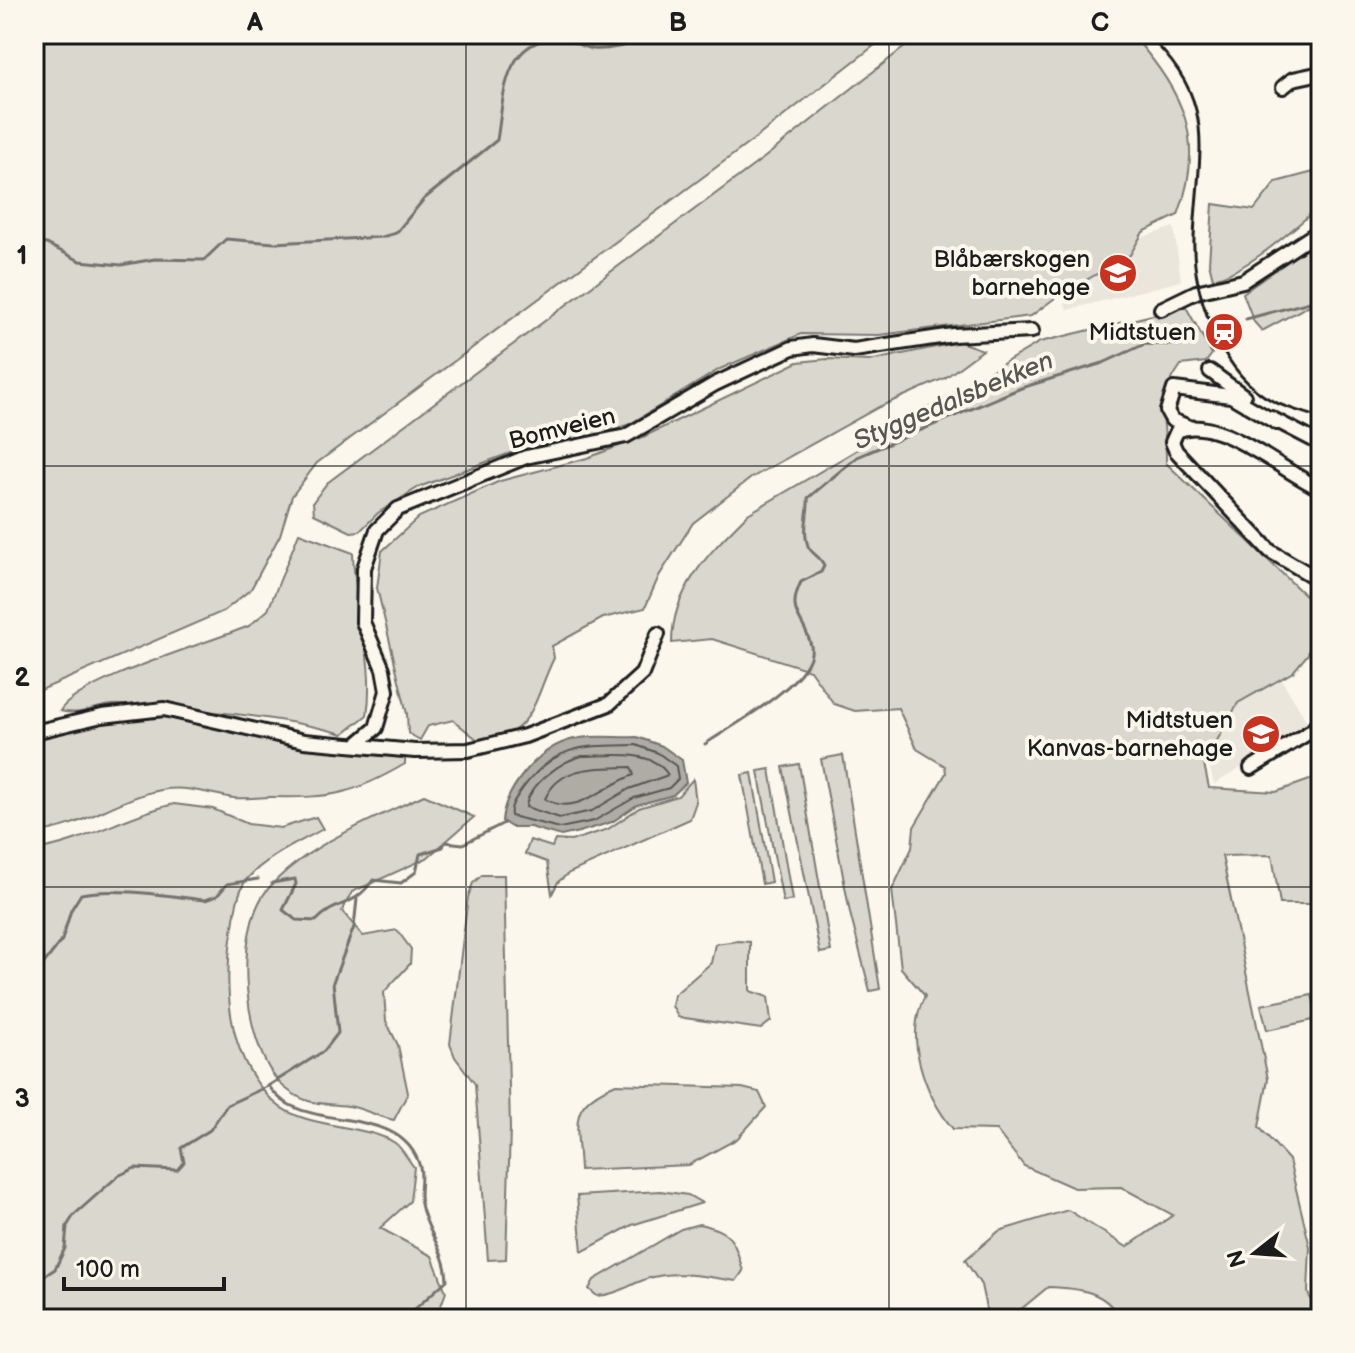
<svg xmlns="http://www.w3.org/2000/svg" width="1355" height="1353" font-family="'Balsamiq Sans',sans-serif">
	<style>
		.built { fill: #eae6dc }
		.green { fill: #dad7ce; stroke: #7b7a75; stroke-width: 2 }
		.water { fill: #afaca5; stroke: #74726e; stroke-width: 2 }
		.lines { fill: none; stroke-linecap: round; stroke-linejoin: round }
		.shore { stroke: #575653; stroke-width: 2 }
		.stream { stroke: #74726e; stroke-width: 3 }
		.minor-casing { stroke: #1c1c1c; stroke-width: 18 }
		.minor { stroke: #fbf7ec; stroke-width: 12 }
		.rail { stroke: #1c1c1c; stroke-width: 3 }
		.grid { fill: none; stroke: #1c1c1c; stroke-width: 2; stroke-opacity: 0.55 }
		.labels { text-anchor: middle; stroke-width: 8; stroke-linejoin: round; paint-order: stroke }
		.poi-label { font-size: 24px; fill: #1c1c1c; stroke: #fbf7ec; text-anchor: end }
		.street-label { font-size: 24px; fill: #1c1c1c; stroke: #fbf7ec }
		.water-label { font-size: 26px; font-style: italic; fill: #575653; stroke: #fbf7ec }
		.neatline { fill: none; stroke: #1c1c1c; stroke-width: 3 }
		.grid-label { font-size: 26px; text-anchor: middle; font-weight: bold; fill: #1c1c1c }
	</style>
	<rect width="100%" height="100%" fill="#fbf7ec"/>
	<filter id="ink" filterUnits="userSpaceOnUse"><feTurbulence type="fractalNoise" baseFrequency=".0125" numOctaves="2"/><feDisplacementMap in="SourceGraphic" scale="16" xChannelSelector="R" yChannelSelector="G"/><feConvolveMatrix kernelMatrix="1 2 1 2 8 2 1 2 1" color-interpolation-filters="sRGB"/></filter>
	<g filter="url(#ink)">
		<g class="built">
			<path d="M1174 227 1181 281 1067 310 1054 266Z"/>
			<path d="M1282 680 1310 727 1214 784 1208 761 1238 703Z"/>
		</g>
		<g class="green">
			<path d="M34 34H889L753 140 317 463 292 496 280 535 251 589 224 611 34 693Z"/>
			<path d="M921 34 1133 36C1184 93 1206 140 1178 215L1143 232 1130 255 1055 298 1031 316 879 335 801 334 720 369 630 424 581 440 513 452 419 487 378 513 360 531 351 532 314 514 313 502 327 483 765 157Z"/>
			<path d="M1321 170V205C1293 229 1248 271 1213 279L1209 263 1213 204 1254 210 1276 182Z"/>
			<path d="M1321 238V299L1262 331 1254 322 1243 293Z"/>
			<path d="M1186 307 1212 354 1206 362 1181 365C1152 406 1167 417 1166 463L1310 600 1311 640 1308 654 1293 672 1238 703 1204 764 1209 788 1276 792 1321 776V904H1280L1272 855 1222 856 1268 1079 1259 1127 1289 1160 1310 1247 1308 1292 1318 1319H1120C1106 1290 1077 1288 1048 1287L1020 1310 987 1313 981 1285 965 1260 999 1231 1068 1210 1127 1247 1173 1215 1121 1187 1074 1188 1024 1166 996 1130 953 1129C925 1095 903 1038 925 996L901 968 892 890 912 848 914 827 946 773 945 766 917 749 898 708 855 711 834 704 810 670 712 639 672 643C672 588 711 551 748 514L1040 342Z"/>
			<path d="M960 342 983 350 945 378 879 407 751 478 693 523 659 576 645 608 603 618 552 646 554 658C533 700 535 737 479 741L453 720 428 726 420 740 408 733 407 714 377 588 382 551 419 517 500 481 587 458 643 437 798 362 827 359 869 361Z"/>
			<path d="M299 533 353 553C354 609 376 660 367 715L343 734C272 714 194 710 121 705 98 703 85 717 60 711 77 681 211 642 249 626L268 610Z"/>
			<path d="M158 715 200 721 292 747 361 750 405 756V764C352 795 332 798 271 797 259 797 246 799 234 798 209 794 187 785 161 790 117 798 79 830 34 832V737L127 717Z"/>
			<path d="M843 755 880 989 870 991 850 913 821 759Z"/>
			<path d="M799 764 831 951 820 953 783 767Z"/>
			<path d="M770 769 792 900 783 902 758 771Z"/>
			<path d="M752 773 771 882 762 884 742 775Z"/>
			<path d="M693 779 696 802 690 819 569 873 558 882 552 894 547 862 525 854 530 840 552 847 555 840 571 841 608 829 639 808 678 796Z"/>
			<path d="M424 795 474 817 427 858 352 892 342 911 363 936 397 930 411 949 410 964 384 992 386 1021 398 1045 408 1093 394 1120C378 1117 363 1108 348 1106 322 1102 309 1107 285 1088 243 1053 232 930 268 889 307 844 372 820 424 795Z"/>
			<path d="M174 804 213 809 248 824 281 828 316 817 323 829C298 843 266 857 247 879 238 890 235 912 233 926 223 985 226 1057 274 1102 302 1129 367 1124 395 1143 402 1148 408 1160 414 1167L410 1201 380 1228 432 1256 446 1292 436 1319H34V850C83 843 126 815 174 804Z"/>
			<path d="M482 875H504L510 1129 506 1259 488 1260 475 1084 455 1057 450 1044 468 897 473 883Z"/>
			<path d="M738 941 750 942V991L768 997 771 1021 761 1029 678 1017 672 1006 674 995 711 963 715 944Z"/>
			<path d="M1312 995 1318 1019 1267 1030 1261 1005Z"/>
			<path d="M616 1084 742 1088 759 1092 766 1107 737 1139 689 1165 580 1170C578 1122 566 1105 616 1084Z"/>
			<path d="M660 1191 688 1195 702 1203 632 1225 582 1252 577 1196Z"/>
			<path d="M699 1224C732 1231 734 1240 743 1271L736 1281C706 1277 676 1269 646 1279 629 1285 616 1295 597 1296L589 1289 594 1280 681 1229Z"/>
		</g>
		<path class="water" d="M637 737 662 746 682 760 686 783 673 795 637 805 612 822 579 832 561 836 530 827H511L502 821C504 791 536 751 567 741 588 734 615 738 637 737Z"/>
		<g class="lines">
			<g class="shore">
				<path d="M636 745 658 753 676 766 678 779 669 788 634 798 594 821 560 828 511 816C509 805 517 797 523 788 557 743 584 746 636 745Z"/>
				<path d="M582 756C609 756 652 748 668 775L629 789 592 811 560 818 526 807C528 785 561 761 582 756Z"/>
				<path d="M631 767 634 775C606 784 576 818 545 799 560 764 599 768 631 767Z"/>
			</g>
			<g class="stream">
				<path d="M34 243 47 244 80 261 121 265 155 259 204 260 226 239 274 243 382 237 396 233 424 199 497 140C504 101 501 41 557 38 570 38 581 48 593 49 615 51 645 39 667 34"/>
				<path d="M1246 319 1321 299"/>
				<path d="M705 744C730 727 818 679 811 646 805 618 785 614 801 582L821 572 824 566C821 556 812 555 808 546 802 530 809 514 808 498L857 457 1021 388 1103 363 1145 344 1182 345 1196 334"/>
				<path d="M272 883 295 879 296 884 283 910 296 920 316 921C337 899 353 909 373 880L401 883 416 872 420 854 443 847 445 842 463 844 504 823"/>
				<path d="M34 976 62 940 71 910 81 894C114 887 169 896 205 900L217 896 227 884 258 879"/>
				<path d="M269 1086C300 1137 401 1099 420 1167 423 1178 418 1192 421 1204 426 1231 446 1251 447 1280L404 1319"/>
				<path d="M34 1283 55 1269 65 1248 67 1226 74 1215 118 1176 135 1168 177 1170 184 1162 181 1148 210 1130 227 1105 268 1086 324 1051 338 1033 333 982 354 927 357 899"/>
			</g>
			<defs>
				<g id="minor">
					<path d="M1283 87 1293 79 1321 73"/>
					<path d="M1161 309 1196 292 1243 281 1321 230"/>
					<path d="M1210 371 1244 396"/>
					<path d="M1271 418 1321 444"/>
					<path d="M1187 426 1172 420 1167 411 1174 389 1231 396 1277 423"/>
					<path d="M1321 489C1284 473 1216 412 1177 431L1172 442 1176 451 1270 551 1321 581"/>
					<path d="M34 732 102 716 164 709 304 741 415 751 468 750 525 736 609 704 642 674 658 634"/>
					<path d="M357 744 376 728 387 691 383 669 363 622 364 568 377 530 398 509 526 457 626 436 715 384 792 348 813 345 854 350 953 335 1032 331"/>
					<path d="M1251 768 1313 730 1321 718"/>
				</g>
			</defs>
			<use href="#minor" class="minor-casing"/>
			<use href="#minor" class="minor"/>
			<path class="rail" d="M1146 34C1221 102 1197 152 1194 238 1192 291 1218 365 1264 396 1281 407 1302 412 1321 418"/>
		</g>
	</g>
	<path class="grid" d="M466 34V1319M889 34V1319M34 466H1321M34 887H1321"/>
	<defs>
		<symbol id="school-disc" viewBox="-11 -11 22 22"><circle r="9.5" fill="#c8321e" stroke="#fbf7ec"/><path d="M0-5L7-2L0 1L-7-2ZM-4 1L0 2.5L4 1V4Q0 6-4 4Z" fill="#fff"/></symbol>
		<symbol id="station-disc" viewBox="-11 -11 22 22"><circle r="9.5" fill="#c8321e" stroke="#fbf7ec"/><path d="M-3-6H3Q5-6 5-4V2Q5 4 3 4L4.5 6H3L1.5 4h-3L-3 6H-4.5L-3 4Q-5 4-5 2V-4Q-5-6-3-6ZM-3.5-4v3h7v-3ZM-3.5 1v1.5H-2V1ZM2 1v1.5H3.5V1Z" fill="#fff"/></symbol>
	</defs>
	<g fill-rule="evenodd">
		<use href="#school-disc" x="1096" y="251" width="44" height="44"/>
		<use href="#station-disc" x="1202" y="310" width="44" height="44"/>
		<use href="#school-disc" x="1239" y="712" width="44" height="44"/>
	</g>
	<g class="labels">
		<g class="poi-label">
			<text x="1090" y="267">Blåbærskogen<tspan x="1090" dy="28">barnehage</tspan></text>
			<text x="1196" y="340">Midtstuen</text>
			<text x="1233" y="728">Midtstuen<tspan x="1233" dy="28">Kanvas-barnehage</tspan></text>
		</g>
		<g class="street-label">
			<text transform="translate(562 428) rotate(-14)" y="8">Bomveien</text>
		</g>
		<g class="water-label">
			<text transform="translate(953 400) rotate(-23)" y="9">Styggedalsbekken</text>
		</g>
	</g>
	<rect width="1355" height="1353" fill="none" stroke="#fbf7ec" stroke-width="88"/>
	<g transform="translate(1255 1253) rotate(253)" stroke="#fbf7ec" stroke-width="6" paint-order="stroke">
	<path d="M0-6L14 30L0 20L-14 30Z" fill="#1c1c1c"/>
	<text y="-12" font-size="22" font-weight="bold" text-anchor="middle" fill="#1c1c1c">N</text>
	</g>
	<path d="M64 1277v12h160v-12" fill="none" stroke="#1c1c1c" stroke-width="4"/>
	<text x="76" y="1277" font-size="24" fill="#1c1c1c" stroke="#fbf7ec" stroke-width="6" paint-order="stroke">100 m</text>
	<rect x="44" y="44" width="1267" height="1265" class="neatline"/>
	<g class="grid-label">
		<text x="255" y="31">A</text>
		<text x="678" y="31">B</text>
		<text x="1100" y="31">C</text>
		<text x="22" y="264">1</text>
		<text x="22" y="686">2</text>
		<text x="22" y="1107">3</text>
	</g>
</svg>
